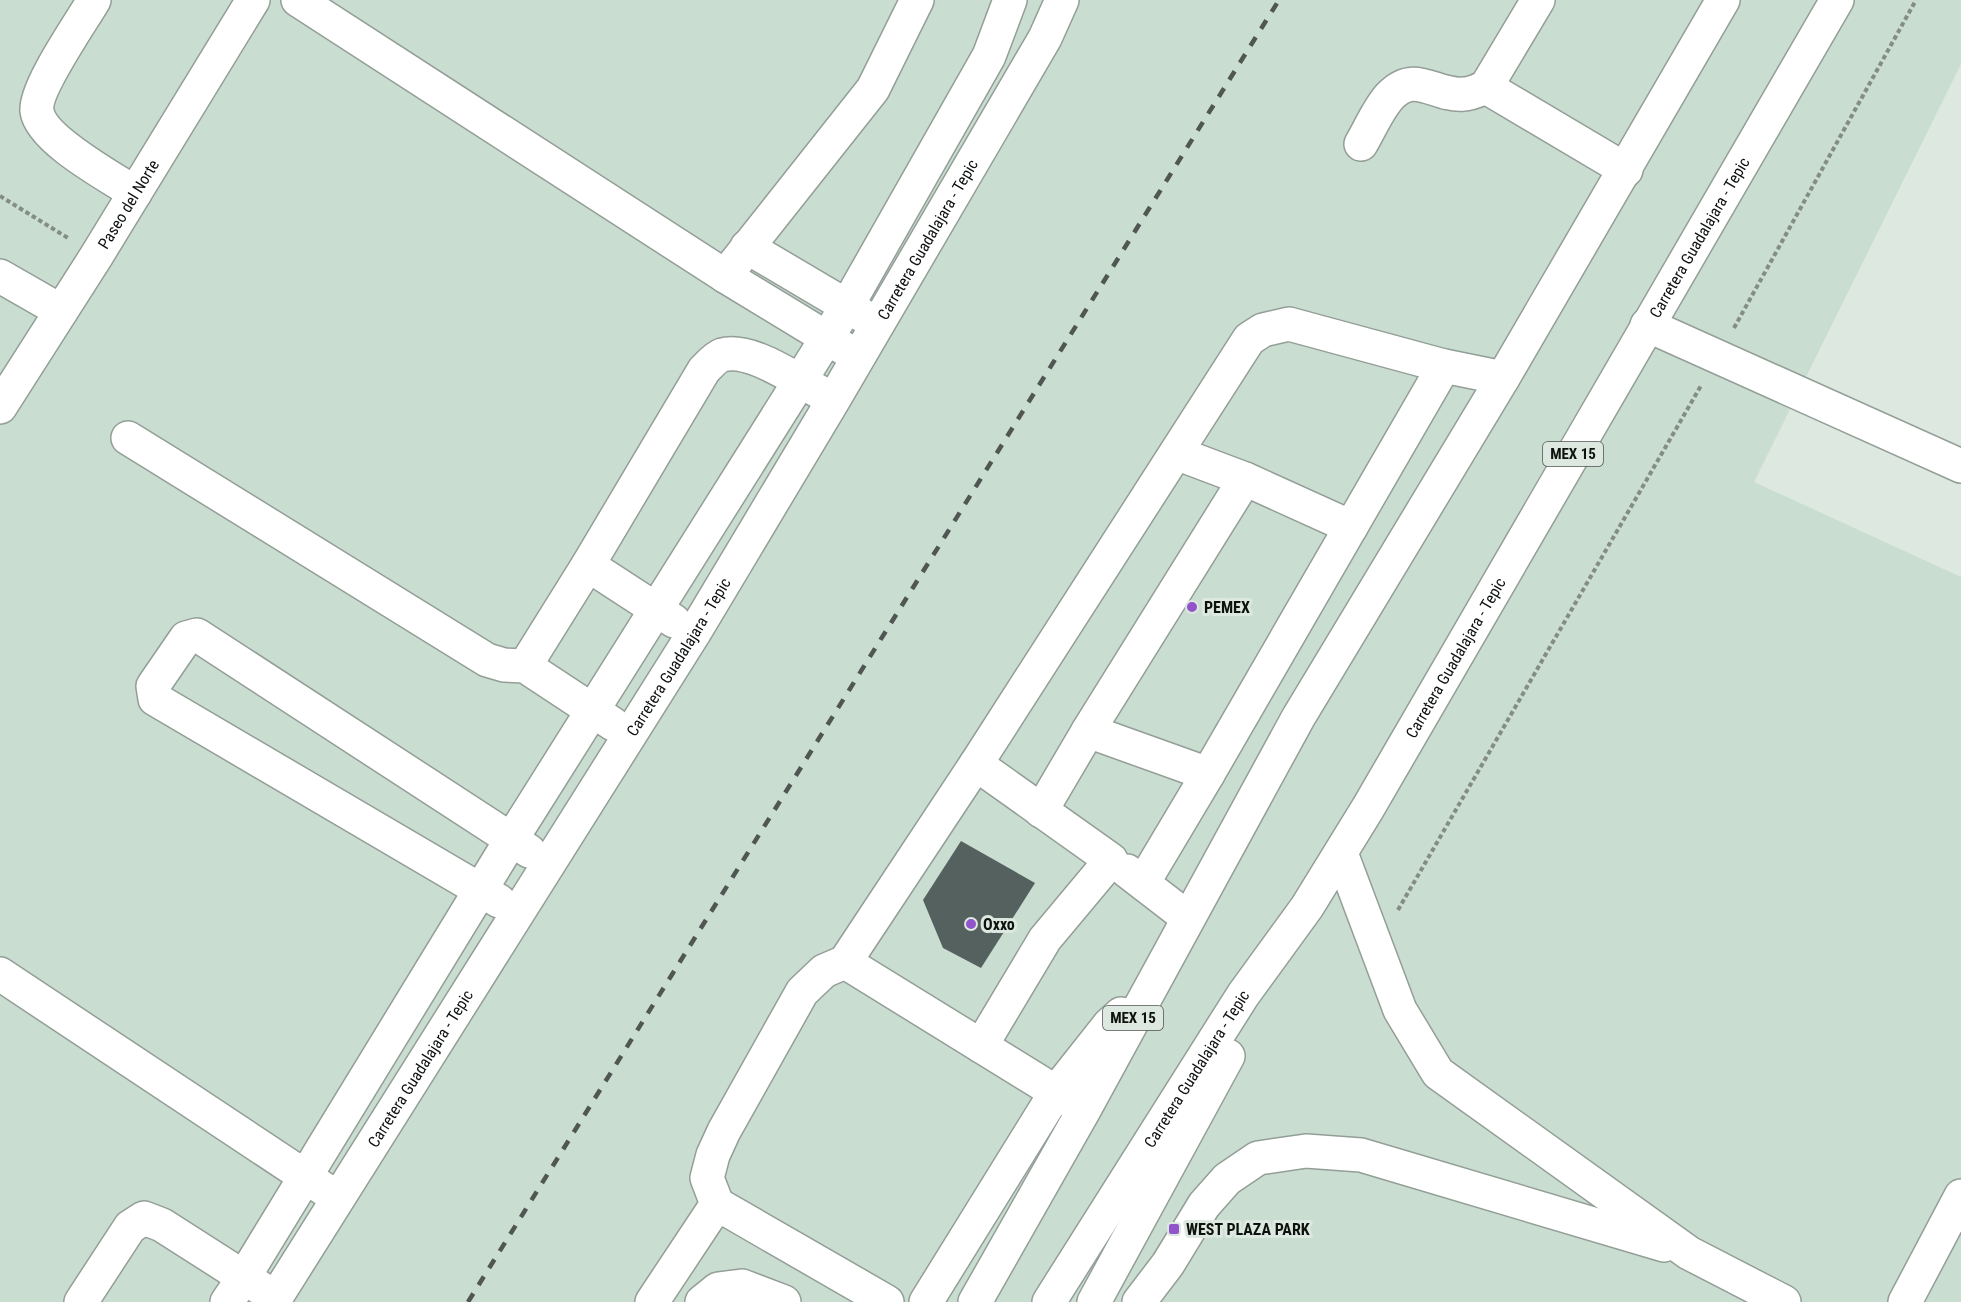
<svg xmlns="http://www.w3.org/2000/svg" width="1961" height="1302" font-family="'Roboto Condensed',sans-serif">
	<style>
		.built { fill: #caddd1 }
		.building { fill: #54615f }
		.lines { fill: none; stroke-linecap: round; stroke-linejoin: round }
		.minor-casing { stroke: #939e97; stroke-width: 36 }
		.highway-casing { stroke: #939e97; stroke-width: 36 }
		.path { stroke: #838c86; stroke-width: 4; stroke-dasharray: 4.5 3; stroke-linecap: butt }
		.minor { stroke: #fff; stroke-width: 33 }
		.highway { stroke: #fff; stroke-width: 33 }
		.rail { stroke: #505752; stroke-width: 4.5; stroke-dasharray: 10 10; stroke-linecap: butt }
		.poi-dot { fill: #9154ca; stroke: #dce8e0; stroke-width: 2 }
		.labels { text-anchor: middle; stroke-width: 6; stroke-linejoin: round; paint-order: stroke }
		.shield { fill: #dce8e0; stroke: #4c524e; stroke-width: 1.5 }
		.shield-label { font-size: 15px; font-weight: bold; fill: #0e120f }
		.street-label { font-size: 16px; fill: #0e120f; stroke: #dce8e0 }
		.poi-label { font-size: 16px; font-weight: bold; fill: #0e120f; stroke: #dce8e0; text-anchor: start }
	</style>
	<rect width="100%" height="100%" fill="#dce8e0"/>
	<path class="built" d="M0 0H1961V64L1754 482 1961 577V1302H0Z"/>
	<path class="building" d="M961 841 1035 883 981 968 943 948 923 900Z"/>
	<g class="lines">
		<defs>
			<g id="minor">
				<path d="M94 0C82 21 34 89 37 111 41 140 111 177 135 193"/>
				<path d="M298 0 725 276 845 349"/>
				<path d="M1538 0 1486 87 1626 170"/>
				<path d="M1361 144C1370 129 1378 109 1390 96 1416 69 1435 97 1464 94 1471 94 1479 90 1486 87"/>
				<path d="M747 247 867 318"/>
				<path d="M0 276 61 311"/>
				<path d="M725 276 873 89 917 0"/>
				<path d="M1647 325 1961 466"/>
				<path id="s1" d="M0 407 97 255 253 0"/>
				<path d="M128 438 487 660 504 665 525 666 613 724"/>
				<path d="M1176 453 1245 479"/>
				<path d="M588 565 674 621"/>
				<path d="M525 666 588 565 704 370C709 365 716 357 722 355 750 347 794 379 818 391"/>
				<path d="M1088 731 1245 479 1351 527"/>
				<path d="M976 764 1111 860 1045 939 981 1046"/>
				<path d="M1041 811 1088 731 1208 774 1444 366 1503 378"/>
				<path d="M1341 853 1400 1010 1438 1073 1689 1253 1784 1302"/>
				<path d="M1127 871 1188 918"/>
				<path d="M1143 883 1208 774"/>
				<path d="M499 901 155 699 153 686 186 638 197 635 529 851"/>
				<path d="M0 974 324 1189"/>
				<path d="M1080 1107 845 962 976 764 1249 339 1263 330 1289 324 1444 366"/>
				<path d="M717 1204 707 1178 713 1155 724 1131 802 992 824 971 845 962"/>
				<path d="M81 1302 130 1227 144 1218 162 1225 262 1289"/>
				<path d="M227 1302 244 1277 511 840 847 306 989 56 1010 0"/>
				<path id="s2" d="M273 1302 694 633 834 399 1045 38 1062 0"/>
				<path d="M652 1302 717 1204 887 1302"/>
				<path d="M702 1302 718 1289 742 1286 784 1302"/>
				<path d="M1139 1302 1168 1264 1204 1205 1227 1179 1258 1158 1306 1151 1361 1155 1664 1245"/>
				<path d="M1905 1302 1961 1196"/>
			</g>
			<g id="highway">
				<path d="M926 1302 1056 1092 1109 1025 1121 1014"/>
				<path d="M975 1302 1084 1110 1298 718 1503 378 1723 0"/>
				<path id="s3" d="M1049 1302 1243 995 1307 907 1368 808 1837 0"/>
				<path d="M1094 1302 1228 1056"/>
			</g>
		</defs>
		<use href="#minor" class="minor-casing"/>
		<use href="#highway" class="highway-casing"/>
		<g class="path">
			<path d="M0 196 68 238"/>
			<path d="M1734 328 1916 0"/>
			<path d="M1398 910 1702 384"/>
		</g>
		<use href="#minor" class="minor"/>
		<use href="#highway" class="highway"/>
		<path class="rail" d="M468 1302 1279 0"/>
	</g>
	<g class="poi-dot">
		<circle cx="1192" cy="607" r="6"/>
		<circle cx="971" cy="924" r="6"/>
		<rect x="1168" y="1223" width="12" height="12" rx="3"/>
	</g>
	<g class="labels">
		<g class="shield">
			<rect x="1543" y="442" width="60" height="24" rx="4.5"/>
			<rect x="1103" y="1006" width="60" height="24" rx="4.5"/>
		</g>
		<g class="shield-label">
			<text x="1573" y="459">MEX 15</text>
			<text x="1133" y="1023">MEX 15</text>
		</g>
		<g class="street-label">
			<text dy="6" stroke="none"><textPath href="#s1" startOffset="240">Paseo del Norte</textPath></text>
			<text dy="6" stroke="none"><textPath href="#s3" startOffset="1248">Carretera Guadalajara - Tepic</textPath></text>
			<text dy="6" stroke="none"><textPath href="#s2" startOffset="1248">Carretera Guadalajara - Tepic</textPath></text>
			<text dy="6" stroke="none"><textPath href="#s2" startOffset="762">Carretera Guadalajara - Tepic</textPath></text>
			<text dy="6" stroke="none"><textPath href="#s3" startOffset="762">Carretera Guadalajara - Tepic</textPath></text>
			<text dy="6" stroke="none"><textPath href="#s2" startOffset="276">Carretera Guadalajara - Tepic</textPath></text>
			<text dy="6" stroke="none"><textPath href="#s3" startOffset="276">Carretera Guadalajara - Tepic</textPath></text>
		</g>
		<g class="poi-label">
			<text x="1204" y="613">PEMEX</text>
			<text x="983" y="930">Oxxo</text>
			<text x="1186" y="1235">WEST PLAZA PARK</text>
		</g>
	</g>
</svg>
